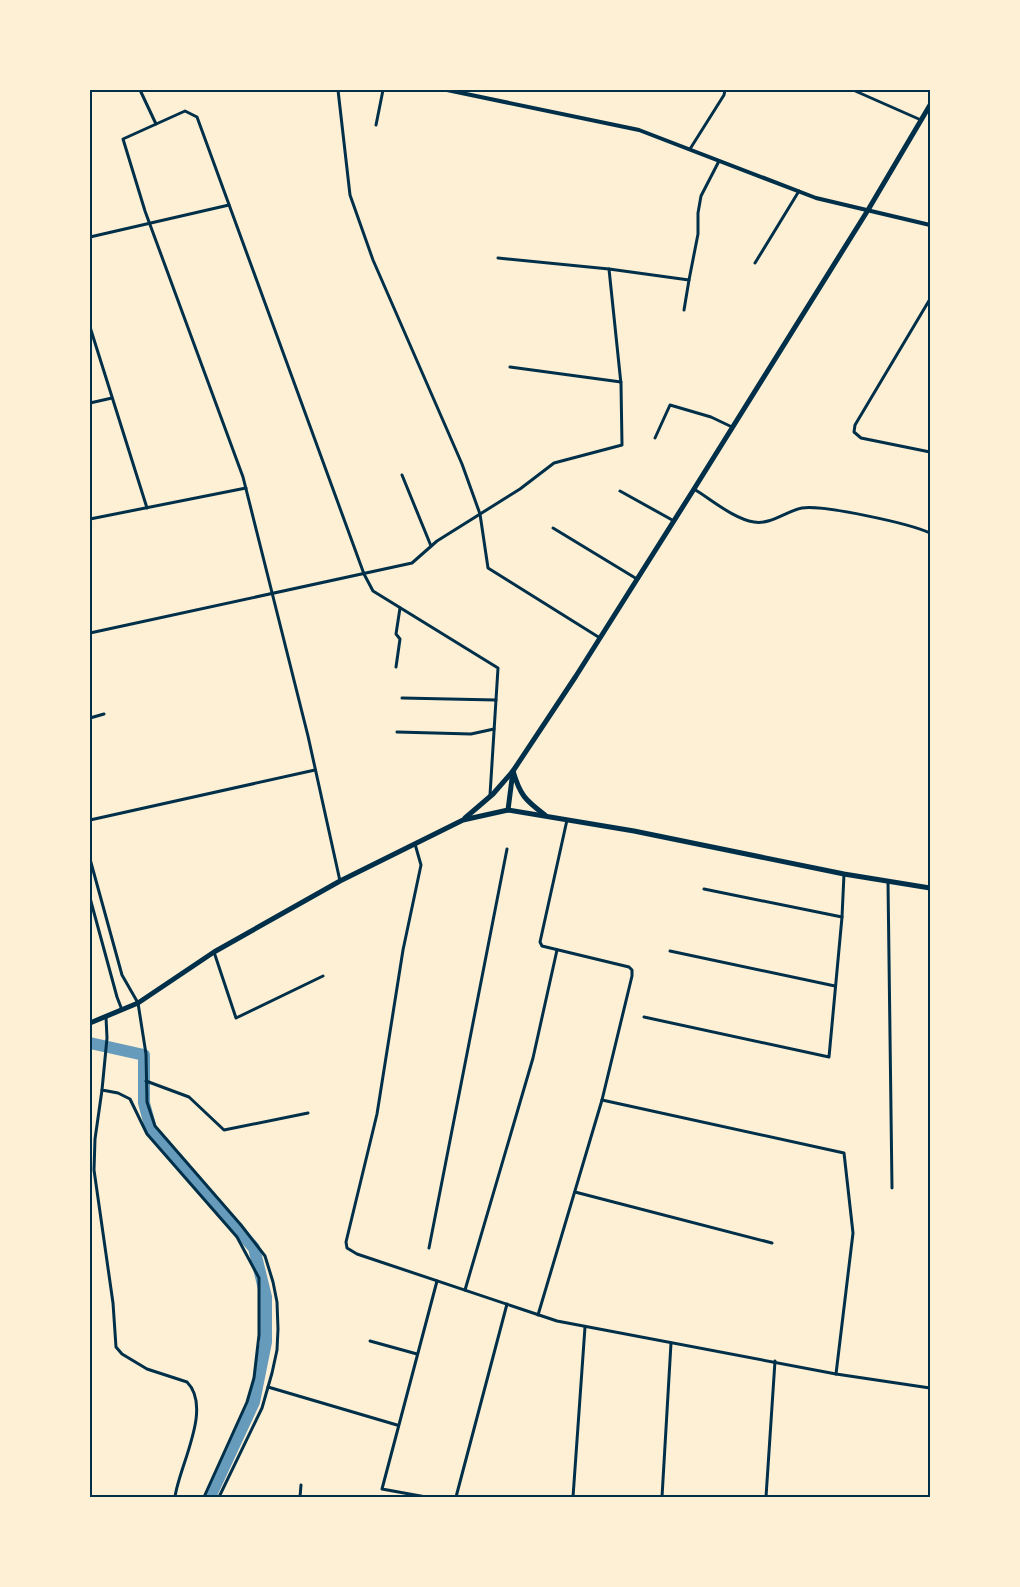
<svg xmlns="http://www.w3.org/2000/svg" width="1020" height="1587" font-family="Commissioner,sans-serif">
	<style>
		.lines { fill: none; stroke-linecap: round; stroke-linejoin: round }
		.river { stroke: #669bbc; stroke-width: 12 }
		.minor { stroke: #003049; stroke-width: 3 }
		.tertiary { stroke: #003049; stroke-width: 4 }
		.primary { stroke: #003049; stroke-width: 5 }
		.neatline { fill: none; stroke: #003049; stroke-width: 2 }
	</style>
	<rect width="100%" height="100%" fill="#fdf0d5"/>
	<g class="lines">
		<path class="river" d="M90 1043 144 1055V1103L151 1129 254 1248 266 1297V1342L254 1402 210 1497"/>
		<g class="minor">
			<path d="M140 90 156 124"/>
			<path d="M338 90 350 195 373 260 462 464 480 514 488 568 600 638"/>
			<path d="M853 90 921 120"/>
			<path d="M376 125 383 90"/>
			<path d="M690 149 724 95 725 90"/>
			<path d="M90 237 229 205"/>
			<path d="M498 258 609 269 689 280 698 234V213L701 196 719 161"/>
			<path d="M755 263 799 191"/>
			<path d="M930 299 855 425 854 432 861 438 930 452"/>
			<path d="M684 310 689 280"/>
			<path d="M90 327 147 508"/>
			<path d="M510 367 621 382"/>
			<path d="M90 403 112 398"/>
			<path d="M655 438 670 405 711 417 732 427"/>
			<path d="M402 475 431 546"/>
			<path d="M694 489C712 500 734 519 754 522 771 525 786 511 802 508 824 505 908 523 930 533"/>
			<path d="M620 491 674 521"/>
			<path d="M90 519 246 488"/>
			<path d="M553 528 637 579"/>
			<path d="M90 633 412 563 437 541 520 489 554 463 622 445 621 384 609 269"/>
			<path d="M396 667 400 639 396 634 400 608"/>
			<path d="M402 698 496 700"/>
			<path d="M90 718 104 714"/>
			<path d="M397 732 471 734 494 729"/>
			<path d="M90 820 315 770"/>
			<path d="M415 844 421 865 403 950 377 1114 346 1242 347 1248 357 1254 557 1321 836 1374 930 1388"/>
			<path d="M90 859 122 975 138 1003 146 1054 147 1102 155 1126 241 1225 265 1256 273 1282 277 1302 278 1329 277 1350 272 1373 262 1408 219 1497"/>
			<path d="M340 881 308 736 243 477 145 211 123 139 185 111 197 117 364 574 373 591 498 668 490 795"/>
			<path d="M888 882 892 1188"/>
			<path d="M704 889 842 917"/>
			<path d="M90 898 117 997 122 1010"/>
			<path d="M670 951 835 986"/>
			<path d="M214 952 236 1018 323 976"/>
			<path d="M106 1017 107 1038 102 1090 118 1093 130 1099 147 1134 237 1237 259 1278V1335L254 1378 247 1402 204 1497"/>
			<path d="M644 1017 829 1057 842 917 844 874"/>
			<path d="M146 1081 189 1097 224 1130 308 1113"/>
			<path d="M102 1090 95 1139 94 1170 113 1303 116 1347 122 1354 147 1369 187 1382C213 1408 179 1466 175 1497"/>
			<path d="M602 1100 844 1153 853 1233 836 1374"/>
			<path d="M575 1192 772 1243"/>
			<path d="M429 1248 507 849"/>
			<path d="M465 1290 533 1058 557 950"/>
			<path d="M538 1315 602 1100 632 976V970L629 967 542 946 540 942 567 820"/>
			<path d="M370 1341 417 1354"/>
			<path d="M268 1387 397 1425"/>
			<path d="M300 1497 301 1485"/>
			<path d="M426 1497 382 1489 437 1281"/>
			<path d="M456 1497 507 1304"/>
			<path d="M573 1497 585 1327"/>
			<path d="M662 1497 671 1343"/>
			<path d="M766 1497 775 1361"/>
		</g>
		<path class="tertiary" d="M447 90 639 130 816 198 930 225"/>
		<g class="primary">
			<path d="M508 810 513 771 576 676 694 489 868 210 930 105"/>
			<path d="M465 818 493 794 513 771C520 795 525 800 545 815"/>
			<path d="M90 1023 138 1003 214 952 340 881 463 820 508 810 634 831 844 874 930 888"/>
		</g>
	</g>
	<rect width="1020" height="1587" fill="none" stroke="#fdf0d5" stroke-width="182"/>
	<rect x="91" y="91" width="838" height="1405" class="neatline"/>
</svg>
